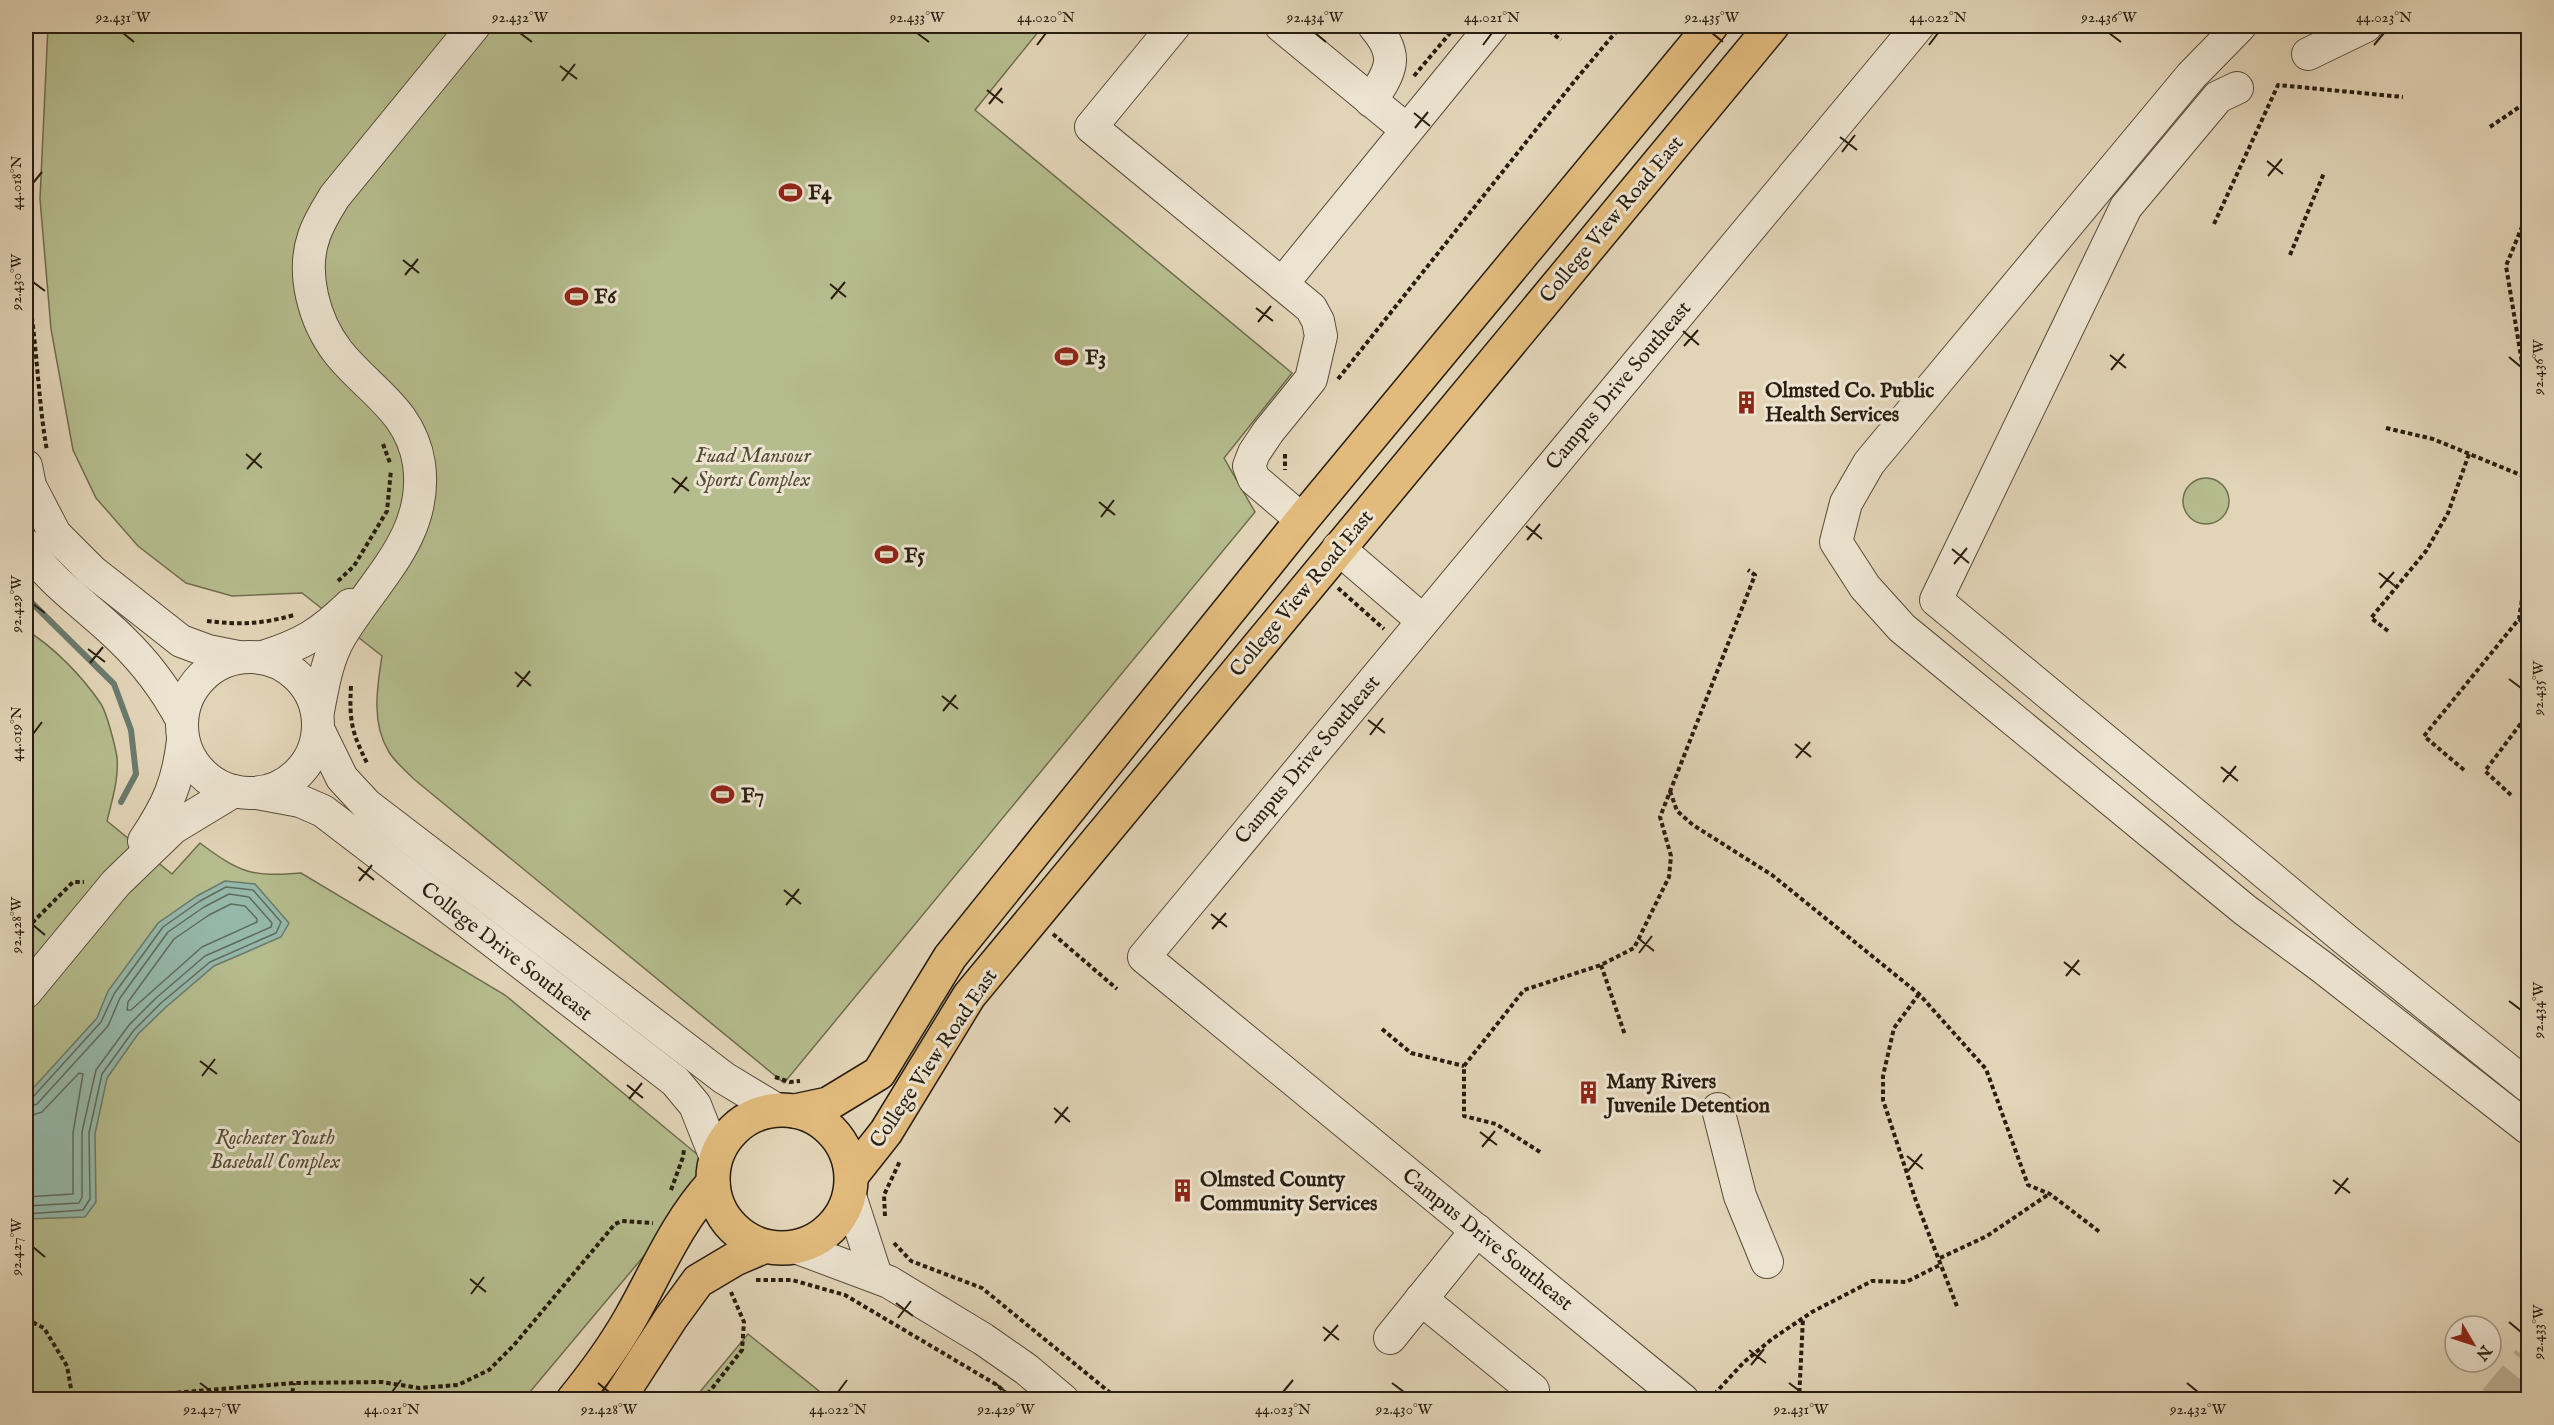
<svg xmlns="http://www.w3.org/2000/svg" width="2554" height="1425" font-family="'IM FELL English',serif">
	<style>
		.green { fill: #b5bc8d; stroke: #6f6d4e; stroke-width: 1.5 }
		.water { fill: #95b8aa; stroke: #6a7a6c; stroke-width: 1.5 }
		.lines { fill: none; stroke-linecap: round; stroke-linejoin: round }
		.shore { stroke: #5f6b5d; stroke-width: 1.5 }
		.stream { stroke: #6a7a6c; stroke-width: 6 }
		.minor-tunnel { stroke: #bdb096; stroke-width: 32; stroke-dasharray: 32 16; stroke-linecap: butt }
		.minor-casing { stroke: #574c3a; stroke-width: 34 }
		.major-casing { stroke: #291e10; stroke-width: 36 }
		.path { stroke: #291e10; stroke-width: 4; stroke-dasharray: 4.5 3; stroke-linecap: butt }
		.minor { stroke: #ece3d0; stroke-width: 32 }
		.major { stroke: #e1ba7c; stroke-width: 33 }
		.ticks { fill: none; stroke: #291e10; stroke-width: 2 }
		.labels { text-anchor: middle; stroke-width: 6; stroke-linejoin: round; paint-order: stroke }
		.poi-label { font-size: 21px; font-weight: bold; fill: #291e10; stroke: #ece3d0; text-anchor: start }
		.street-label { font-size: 21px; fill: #291e10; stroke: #ece3d0 }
		.park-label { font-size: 21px; font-style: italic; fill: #534d36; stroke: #ece3d0 }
		.neatline { fill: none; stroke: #291e10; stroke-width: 2 }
		.ticks-label { font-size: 15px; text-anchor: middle; fill: #291e10 }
	</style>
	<rect width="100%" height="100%" fill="#e2d4b7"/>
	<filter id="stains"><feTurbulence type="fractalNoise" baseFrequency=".00333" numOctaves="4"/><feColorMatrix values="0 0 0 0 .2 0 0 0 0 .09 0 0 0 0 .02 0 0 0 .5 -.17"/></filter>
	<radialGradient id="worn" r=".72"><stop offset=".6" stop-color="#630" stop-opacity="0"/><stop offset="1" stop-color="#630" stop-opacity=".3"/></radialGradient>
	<g class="green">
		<path d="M48 26H1043L975 110 1292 373 1224 458 1255 512 784 1083 415 780C407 772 395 762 389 752 371 723 377 688 382 656L302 593 232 596 186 583 138 546 96 498 73 450 51 329 40 199Z"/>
		<circle cx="2206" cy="501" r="23"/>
		<path d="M26 630C54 647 82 676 101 704 107 713 115 746 117 757 119 779 112 800 107 821L172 874 200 843C240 873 251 877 301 873L505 995 716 1170 524 1399H26Z"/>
		<path d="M748 1334 829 1399H694Z"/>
	</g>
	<path class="water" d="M225 881 255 884 289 923 281 937 214 966 165 1008 138 1034 107 1078 95 1134 96 1202 85 1217 26 1219V1096L97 1018 108 991 158 923 197 896Z"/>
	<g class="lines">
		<g class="shore">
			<path d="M231 904 245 906 257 919V922L202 947 131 1010H127L128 1002 174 939 209 915Z"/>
			<path d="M26 1100 32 1098 101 1022 114 994 163 927 200 901 226 887 253 890 281 922 276 933 210 962 161 1003 134 1030 102 1074 89 1133 90 1199 83 1210 26 1214"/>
			<path d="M26 1108 37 1104 108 1026 120 998 168 932 204 907 229 894 249 897 272 923 271 927 205 956 156 998 129 1025 96 1070 82 1132V1197L79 1203 26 1206"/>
			<path d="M26 1117 42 1112 79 1073 83 1074 73 1133V1194L26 1197"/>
		</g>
		<path class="stream" d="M26 597 114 684 131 730 136 774 121 802"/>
		<path class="minor-tunnel" d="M2495 1400 2528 1360"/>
		<defs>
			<g id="minor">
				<path d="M1174 26 1091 127 1282 284 1311 308 1318 321 1321 336 1311 379 1268 432 1254 453 1249 466 1254 479 1302 520"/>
				<path d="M1281 26 1407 130"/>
				<path d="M2240 26 2191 76 1869 463 1846 503 1836 542 1865 587 1902 628 2245 910 2322 967 2528 1128"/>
				<path d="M2308 54 2366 26"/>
				<path d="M2237 88 2218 97 2126 207 1936 600 2346 940 2528 1086"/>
				<path d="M1371 101C1391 71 1400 56 1374 26"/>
				<path d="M1282 284 1492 26"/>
				<path d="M26 466 30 486 55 534 92 571 181 641 208 651 238 657"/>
				<path d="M26 545C49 582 90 608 121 639 146 663 166 690 182 720"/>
				<path d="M1338 548 1422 620"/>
				<path d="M263 657C303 644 320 634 350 605"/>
				<circle cx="250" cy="725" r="68"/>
				<path d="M318 711C323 686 327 659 340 637 373 581 429 536 419 464 411 410 368 390 338 352 314 321 301 273 314 236 319 221 327 209 335 196L474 26"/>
				<path d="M319 731 342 778 367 805 724 1078 777 1110"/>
				<path d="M257 793 300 801 323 811 675 1081 695 1105 716 1158"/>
				<path d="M144 841C168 805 178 783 183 740"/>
				<path d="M26 992 116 883 173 828 234 791"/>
				<path d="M1718 1109 1740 1196 1767 1262"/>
				<path d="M850 1196 876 1276"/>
				<path d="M798 1248 889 1282 983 1339 1026 1369 1063 1400"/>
				<path d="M1421 1299 1533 1390"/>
				<path d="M1390 1338 1477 1230"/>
				<path d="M1683 1400 1144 957 1918 26"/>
			</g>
			<g id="major">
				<circle cx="782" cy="1179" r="69"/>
				<path d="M795 1111 828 1104 879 1073 950 957 1302 520 1711 26"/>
				<path d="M852 1175 886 1132 969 996 1772 26"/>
				<path d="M573 1400C595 1373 614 1347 631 1317 657 1271 677 1222 713 1183"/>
				<path d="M618 1400 671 1318 698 1281 735 1259 763 1247"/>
			</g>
		</defs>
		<use href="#minor" class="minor-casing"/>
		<use href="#major" class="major-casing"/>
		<g class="path">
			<path d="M1543 26 1561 40"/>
			<path d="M1414 76 1456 26"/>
			<path d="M2490 127 2528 101"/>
			<path d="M2528 212 2506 266 2528 399"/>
			<path d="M2214 224 2278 85 2403 97"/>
			<path d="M2290 255 2324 173"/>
			<path d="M26 280C37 336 37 394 47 451"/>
			<path d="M1338 379 1577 78 1621 26"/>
			<path d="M2386 428 2433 439 2528 478"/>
			<path d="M383 444 390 463"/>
			<path d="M1285 454V470"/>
			<path d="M338 581 354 566 387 511 391 470"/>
			<path d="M1338 588 1384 629"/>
			<path d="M2519 619 2528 627"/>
			<path d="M207 621C241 625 262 624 294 615"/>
			<path d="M2388 631 2371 618 2426 551 2448 513 2469 454"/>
			<path d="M351 686C349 722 352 733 368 765"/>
			<path d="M2464 770 2424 736 2519 619 2528 560"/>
			<path d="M1670 791 1677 811 1693 825 1772 875 1919 994 1986 1069 2028 1185 2050 1194 2101 1233"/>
			<path d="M2511 795 2485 771 2528 714"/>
			<path d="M26 927 31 924 73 882H84"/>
			<path d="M1053 934 1117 989"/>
			<path d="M1601 965 1625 1035"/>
			<path d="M1919 994 1894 1028 1883 1076V1100L1916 1201 1958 1309"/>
			<path d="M1382 1029 1411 1053 1464 1066"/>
			<path d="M775 1077 790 1082 800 1081"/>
			<path d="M1540 1152 1496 1124 1464 1116V1066L1524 990 1601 965 1634 948 1669 877 1671 856 1660 817 1755 575 1748 570"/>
			<path d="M671 1190 683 1157 684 1149"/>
			<path d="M885 1216 884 1195 900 1161"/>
			<path d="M894 1243 911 1261 982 1288 1119 1400"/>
			<path d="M1940 1258 1987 1236 2049 1194"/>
			<path d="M756 1280H792L845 1295 997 1385 1014 1400"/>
			<path d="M26 1319 44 1328 67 1366 73 1400"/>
			<path d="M87 1400 294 1383 382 1382 419 1388 458 1385 489 1370 514 1345 615 1224 622 1221 653 1223"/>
			<path d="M291 1400 294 1383"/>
			<path d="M703 1400 742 1350 744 1322 731 1292"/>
			<path d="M1709 1400 1744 1362 1772 1339 1812 1312 1872 1281 1906 1282 1942 1264"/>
			<path d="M1799 1400 1803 1318"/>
		</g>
		<use href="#minor" class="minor"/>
		<use href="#major" class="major"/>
	</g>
	<path class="ticks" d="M123 33 134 42M520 33 532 42M917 33 929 42M1315 33 1326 42M1712 33 1723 42M2109 33 2121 42M1037 45 1046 33M1483 45 1492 33M1929 45 1938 33M2374 45 2384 33M560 66 577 79M562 81 575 64M987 90 1003 103M989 104 1002 88M1414 113 1430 126M1415 128 1428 112M1840 137 1857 150M1842 152 1855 135M2267 161 2283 174M2268 176 2282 159M33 183 42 172M403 260 419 273M405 275 418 259M33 282 45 291M830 284 846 297M831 299 845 282M1256 308 1273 321M1258 322 1271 306M1683 331 1699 345M1684 346 1698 330M2110 355 2126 368M2509 357 2521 367M2111 370 2124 354M246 454 262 468M247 469 261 453M672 478 689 491M674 493 687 477M1099 502 1115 515M1101 517 1114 500M1526 526 1542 539M1527 540 1540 524M1952 549 1969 563M1954 564 1967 548M2379 573 2395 586M2380 588 2394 572M33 604 45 613M88 649 105 662M90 663 103 647M515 672 531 686M2509 679 2521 688M517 687 530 671M942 696 958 709M943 711 956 695M1368 720 1385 733M33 734 42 722M1370 735 1383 718M1795 744 1811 757M1796 758 1810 742M2221 767 2238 781M2223 782 2236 766M358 867 374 880M359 881 372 865M784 890 801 904M786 905 799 889M1211 914 1227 927M33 925 45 935M1212 929 1226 913M1638 938 1654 951M1639 953 1652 936M2064 962 2080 975M2066 976 2079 960M2509 1001 2521 1010M200 1061 217 1074M202 1076 215 1059M627 1085 643 1098M629 1099 642 1083M1054 1108 1070 1122M1055 1123 1068 1107M1480 1132 1497 1145M1482 1147 1495 1131M1907 1156 1923 1169M1908 1171 1922 1154M2333 1180 2350 1193M2335 1194 2348 1178M33 1247 45 1257M470 1279 486 1292M471 1294 484 1277M896 1303 913 1316M898 1318 911 1301M2509 1322 2521 1332M1323 1327 1339 1340M1324 1341 1338 1325M1749 1350 1766 1363M1751 1365 1764 1349M200 1383 212 1392M598 1383 609 1392M995 1383 1006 1392M1392 1383 1404 1392M1789 1383 1801 1392M2187 1383 2198 1392M392 1392 401 1380M838 1392 847 1380M1283 1392 1293 1380"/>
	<defs>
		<symbol id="stadium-bare" viewBox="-9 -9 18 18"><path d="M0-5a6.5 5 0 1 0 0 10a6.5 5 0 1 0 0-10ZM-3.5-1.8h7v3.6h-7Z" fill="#8f2418" stroke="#ece3d0" stroke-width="2.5" paint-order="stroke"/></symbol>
		<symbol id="building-bare" viewBox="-9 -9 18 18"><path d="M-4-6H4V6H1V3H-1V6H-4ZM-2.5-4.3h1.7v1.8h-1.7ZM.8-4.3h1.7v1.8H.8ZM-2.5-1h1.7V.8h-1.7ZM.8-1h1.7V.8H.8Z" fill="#8f2418" stroke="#ece3d0" stroke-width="2.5" paint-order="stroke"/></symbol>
	</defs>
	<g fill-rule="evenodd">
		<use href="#stadium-bare" x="774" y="176" width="33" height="33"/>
		<use href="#stadium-bare" x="560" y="280" width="33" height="33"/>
		<use href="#stadium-bare" x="1050" y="340" width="33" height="33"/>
		<use href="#building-bare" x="1730" y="386" width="33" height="33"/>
		<use href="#stadium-bare" x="870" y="538" width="33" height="33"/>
		<use href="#stadium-bare" x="706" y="778" width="33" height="33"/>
		<use href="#building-bare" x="1572" y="1076" width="33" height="33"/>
		<use href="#building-bare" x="1166" y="1174" width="33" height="33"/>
	</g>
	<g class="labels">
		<g class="poi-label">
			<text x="808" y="199">F4</text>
			<text x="594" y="303">F6</text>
			<text x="1085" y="364">F3</text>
			<text x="1765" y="397">Olmsted Co. Public<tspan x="1765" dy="24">Health Services</tspan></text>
			<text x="904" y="562">F5</text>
			<text x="741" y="802">F7</text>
			<text x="1606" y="1088">Many Rivers<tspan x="1606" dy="24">Juvenile Detention</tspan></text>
			<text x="1200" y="1186">Olmsted County<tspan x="1200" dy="24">Community Services</tspan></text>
		</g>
		<g class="street-label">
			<text transform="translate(1611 219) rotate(-50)" y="7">College View Road East</text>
			<text transform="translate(1618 385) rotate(-50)" y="7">Campus Drive Southeast</text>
			<text transform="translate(1301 593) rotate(-50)" y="7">College View Road East</text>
			<text transform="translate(1307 759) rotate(-50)" y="7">Campus Drive Southeast</text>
			<text transform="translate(507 951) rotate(38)" y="7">College Drive Southeast</text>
			<text transform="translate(933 1058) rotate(-56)" y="7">College View Road East</text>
			<text transform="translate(1488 1239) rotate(39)" y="7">Campus Drive Southeast</text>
		</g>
		<g class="park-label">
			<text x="753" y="462">Fuad Mansour<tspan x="753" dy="24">Sports Complex</tspan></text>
			<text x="275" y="1144">Rochester Youth<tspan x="275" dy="24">Baseball Complex</tspan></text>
		</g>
	</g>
	<rect width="2554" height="1425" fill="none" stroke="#e2d4b7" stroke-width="66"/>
	<g transform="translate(2473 1344) rotate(129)"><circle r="28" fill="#ece3d0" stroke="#9e9483" stroke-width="1.5"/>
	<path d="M0-4.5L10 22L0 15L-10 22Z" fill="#8f2418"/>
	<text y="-9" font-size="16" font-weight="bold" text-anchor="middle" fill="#291e10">N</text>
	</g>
	<rect x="33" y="33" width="2488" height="1359" class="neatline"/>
	<g class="ticks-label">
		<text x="123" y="22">92.431°W</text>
		<text x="520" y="22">92.432°W</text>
		<text x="917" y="22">92.433°W</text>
		<text x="1046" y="22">44.020°N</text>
		<text x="1315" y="22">92.434°W</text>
		<text x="1492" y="22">44.021°N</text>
		<text x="1712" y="22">92.435°W</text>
		<text x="1938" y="22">44.022°N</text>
		<text x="2109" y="22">92.436°W</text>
		<text x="2384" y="22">44.023°N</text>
		<text transform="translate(16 183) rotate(-90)" y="5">44.018°N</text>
		<text transform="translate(16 282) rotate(-90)" y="5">92.430°W</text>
		<text transform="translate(2538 367) rotate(-90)" y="5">92.436°W</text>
		<text transform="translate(16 604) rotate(-90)" y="5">92.429°W</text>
		<text transform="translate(2538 688) rotate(-90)" y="5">92.435°W</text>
		<text transform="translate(16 734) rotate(-90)" y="5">44.019°N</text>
		<text transform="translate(16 925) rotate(-90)" y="5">92.428°W</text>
		<text transform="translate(2538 1010) rotate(-90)" y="5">92.434°W</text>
		<text transform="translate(16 1247) rotate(-90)" y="5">92.427°W</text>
		<text transform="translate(2538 1332) rotate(-90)" y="5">92.433°W</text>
		<text x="212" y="1414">92.427°W</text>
		<text x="392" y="1414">44.021°N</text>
		<text x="609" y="1414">92.428°W</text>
		<text x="838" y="1414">44.022°N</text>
		<text x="1006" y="1414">92.429°W</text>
		<text x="1283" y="1414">44.023°N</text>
		<text x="1404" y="1414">92.430°W</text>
		<text x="1801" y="1414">92.431°W</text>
		<text x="2198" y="1414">92.432°W</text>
	</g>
	<rect width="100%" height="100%" filter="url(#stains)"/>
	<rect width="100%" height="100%" fill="url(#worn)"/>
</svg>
